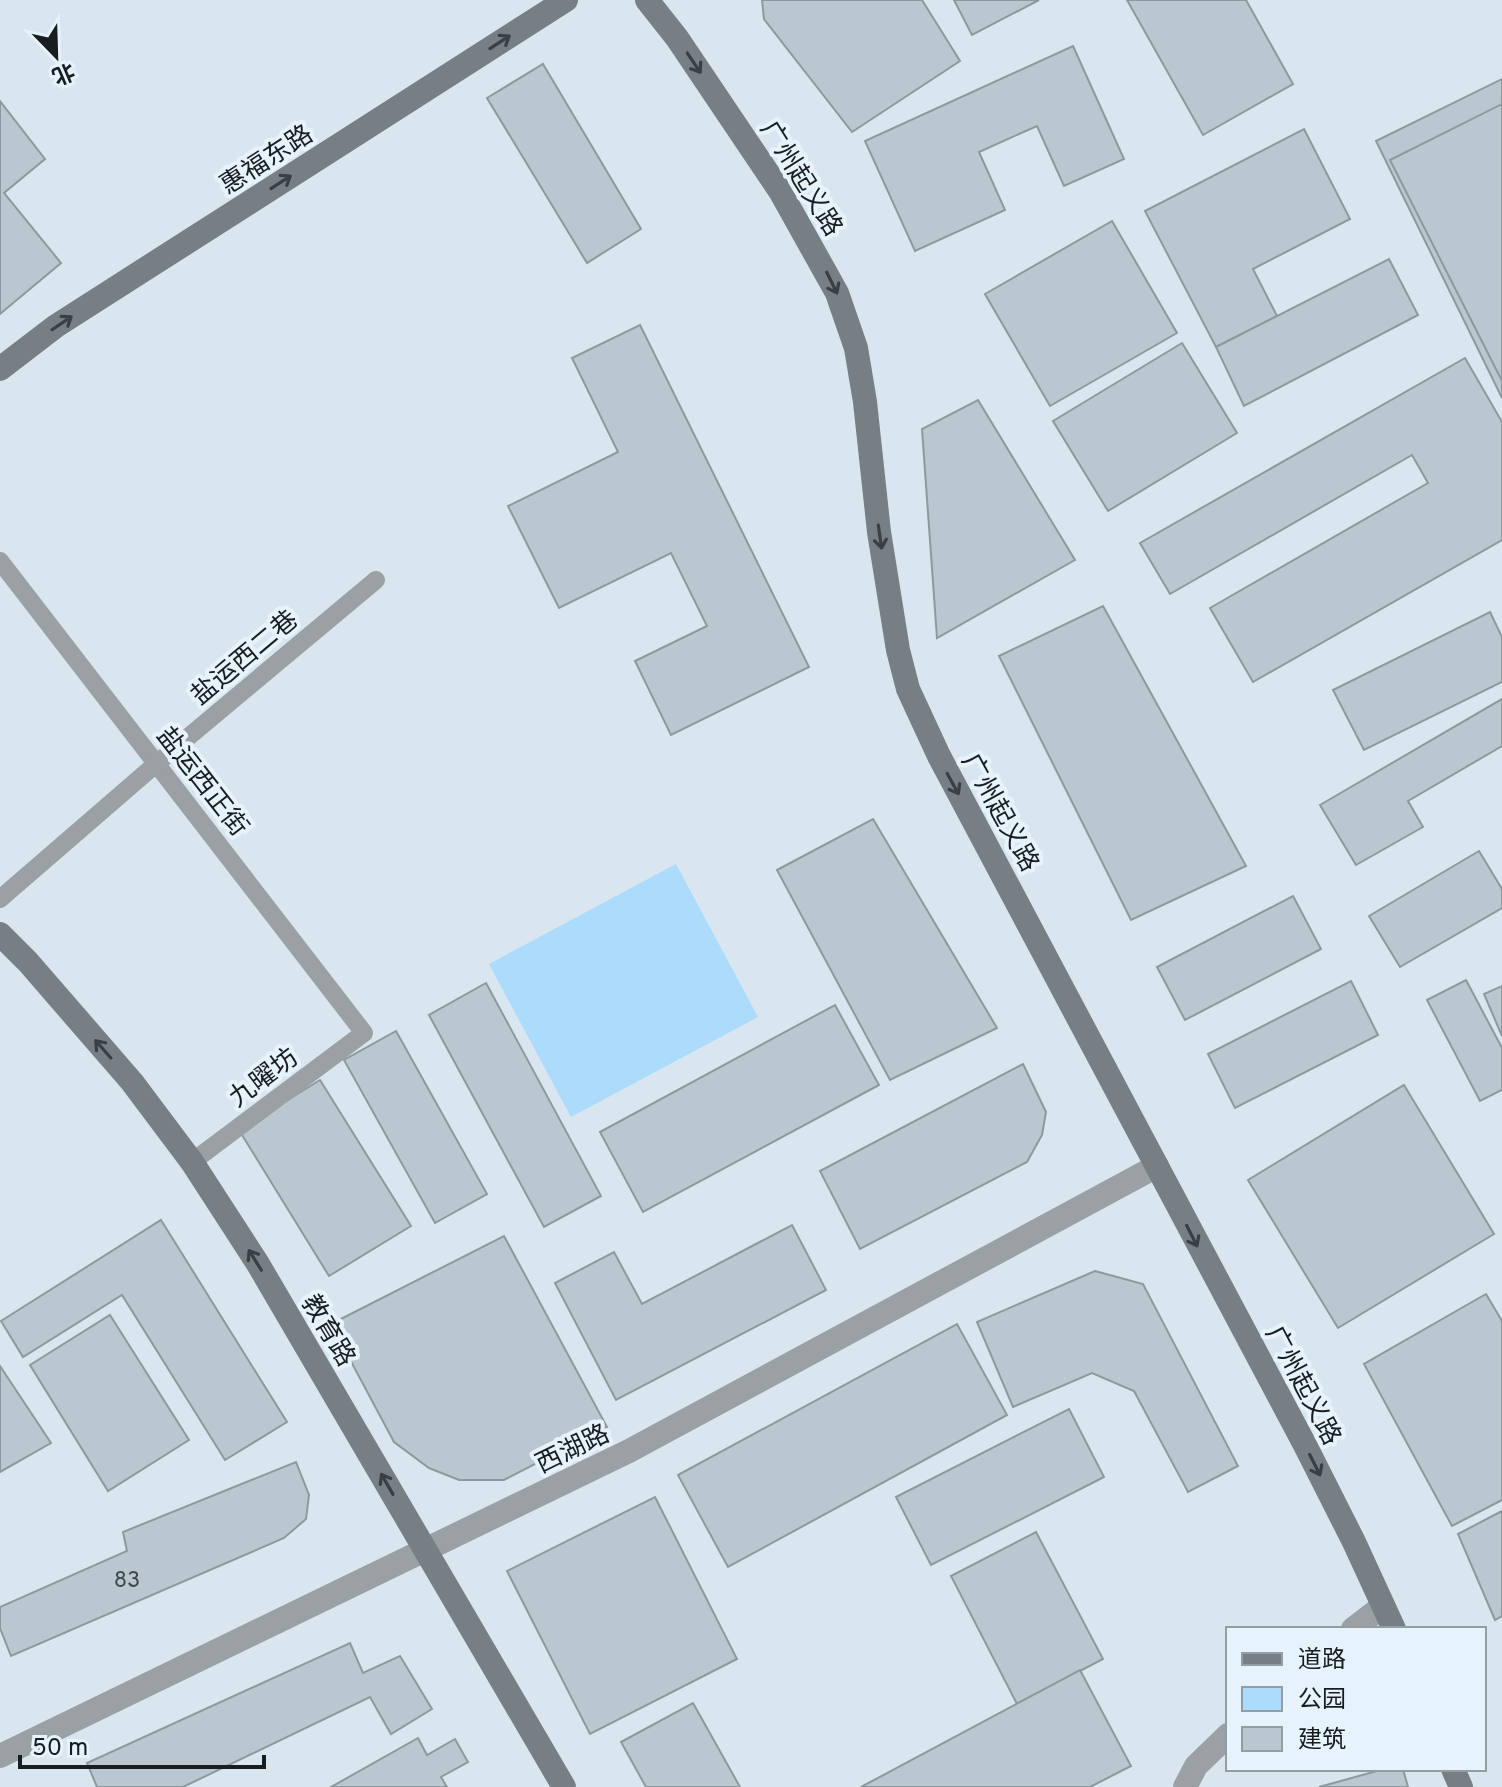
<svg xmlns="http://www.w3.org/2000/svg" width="1502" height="1787" font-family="Overpass,'Noto Sans SC',sans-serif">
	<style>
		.green { fill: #acdbfc }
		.building { fill: #bbc7d0; stroke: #8d99a1; stroke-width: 2 }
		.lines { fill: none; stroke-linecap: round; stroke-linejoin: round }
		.lane { stroke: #9aa0a3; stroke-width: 18 }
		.street { stroke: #9aa0a3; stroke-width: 24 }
		.secondary { stroke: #777f84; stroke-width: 24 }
		.oneway { stroke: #393f43 }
		.labels { text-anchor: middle; stroke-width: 8; stroke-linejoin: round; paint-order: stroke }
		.number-label { font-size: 22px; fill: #41484c }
		.street-label { font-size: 26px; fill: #181d20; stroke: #e6f3fc }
	</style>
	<rect width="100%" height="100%" fill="#d9e6ef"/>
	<path class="green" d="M676 864 758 1017 571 1117 489 964Z"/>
	<g class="building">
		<path d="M762 0H922L960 61 852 132 764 19Z"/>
		<path d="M954 0H1039L972 35Z"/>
		<path d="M1127 0H1246L1293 84 1203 135Z"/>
		<path d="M1073 46 1124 159 1064 186 1037 126 979 152 1005 210 915 251 865 141Z"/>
		<path d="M543 64 641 229 587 263 487 98Z"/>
		<path d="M1502 79V398L1376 141Z"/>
		<path d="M0 101 45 159 4 193 61 263 0 314Z"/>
		<path d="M1502 104V381L1390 160Z"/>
		<path d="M1304 129 1350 219 1253 269 1277 316 1216 347 1145 211Z"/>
		<path d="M1112 221 1177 333 1050 406 985 294Z"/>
		<path d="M1389 259 1418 315 1244 406 1216 347Z"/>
		<path d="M640 325 809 667 671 735 635 661 707 626 671 553 559 608 508 506 618 452 572 358Z"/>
		<path d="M1182 343 1237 433 1108 511 1053 421Z"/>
		<path d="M1465 358 1502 422V540L1253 682 1210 608 1428 483 1412 455 1170 594 1140 543Z"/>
		<path d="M978 400 1075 560 937 638 922 429Z"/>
		<path d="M1103 606 1246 866 1131 920 999 656Z"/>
		<path d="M1490 612 1502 637V682L1364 750 1333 690Z"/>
		<path d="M1502 699V746L1408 801 1423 827 1356 865 1320 805Z"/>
		<path d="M873 819 997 1028 890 1080 777 870Z"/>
		<path d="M1479 851 1502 889V908L1400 967 1369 916Z"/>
		<path d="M1293 896 1321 949 1185 1020 1157 967Z"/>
		<path d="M1466 980 1502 1048V1090L1480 1101 1427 1000Z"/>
		<path d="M1351 981 1378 1035 1235 1108 1208 1054Z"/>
		<path d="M486 983 601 1196 544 1227 429 1015Z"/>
		<path d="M1502 986V1036L1484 994Z"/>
		<path d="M835 1005 879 1085 643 1212 600 1132Z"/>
		<path d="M396 1031 487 1194 435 1223 344 1060Z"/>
		<path d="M1023 1064 1046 1112 1042 1135 1027 1162 860 1249 820 1171Z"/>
		<path d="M320 1080 411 1226 329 1276 239 1130Z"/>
		<path d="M1404 1085 1494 1234 1338 1328 1248 1180Z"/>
		<path d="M161 1220 287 1422 225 1460 122 1295 23 1357 1 1321Z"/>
		<path d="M792 1225 826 1290 616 1400 555 1283 614 1252 642 1304Z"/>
		<path d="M504 1236 607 1427 504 1480H459L429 1468 394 1442 331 1324Z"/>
		<path d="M1095 1271 1143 1284 1238 1466 1188 1492 1134 1391 1092 1373 1013 1407 977 1322Z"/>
		<path d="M1486 1294 1502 1321V1500L1452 1526 1364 1364Z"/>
		<path d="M110 1315 189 1440 108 1491 30 1365Z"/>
		<path d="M957 1324 1007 1415 728 1567 678 1475Z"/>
		<path d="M0 1366 51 1443 0 1472Z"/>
		<path d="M1069 1409 1104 1477 931 1565 896 1497Z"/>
		<path d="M296 1462 309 1495 306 1519 284 1538 11 1656 0 1628V1607L127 1551 123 1532Z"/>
		<path d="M655 1497 737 1659 590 1734 507 1571Z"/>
		<path d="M1502 1511V1616L1495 1620 1458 1534Z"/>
		<path d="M1036 1532 1103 1659 1017 1704 951 1576Z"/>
		<path d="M350 1643 363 1673 400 1656 432 1709 391 1734 370 1697 183 1787H97L87 1763Z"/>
		<path d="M1080 1670 1131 1766 1090 1787H861Z"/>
		<path d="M693 1703 740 1787H646L621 1742Z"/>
		<path d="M418 1738 427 1755 455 1739 468 1762 441 1777 447 1787H331Z"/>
		<path d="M1384 1769H1403L1408 1787H1319Z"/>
	</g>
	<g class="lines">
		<g class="lane">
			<path d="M0 561 364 1033 192 1162"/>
			<path d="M0 899 156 764 376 580"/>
		</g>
		<g class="street">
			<path d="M1353 1629 1383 1606"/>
			<path d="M0 1756 629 1451 1157 1166"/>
			<path d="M1185 1787 1196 1766 1228 1735"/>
		</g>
		<g class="secondary">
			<path d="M647 0 677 38 780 191 837 293 856 348 865 402 879 532 898 650 908 689 939 756 1305 1445 1354 1542 1394 1629"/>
			<path d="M0 369 56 326 566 0"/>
			<path d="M0 934 28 962 132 1082 192 1162 258 1264 564 1787"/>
			<path d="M1453 1769 1461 1787"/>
		</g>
	</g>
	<defs><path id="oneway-shaft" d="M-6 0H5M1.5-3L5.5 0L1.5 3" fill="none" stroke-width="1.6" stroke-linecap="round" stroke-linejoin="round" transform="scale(2)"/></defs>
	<g class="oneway">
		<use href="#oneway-shaft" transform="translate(500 42) rotate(-33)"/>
		<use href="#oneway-shaft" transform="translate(694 63) rotate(56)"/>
		<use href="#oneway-shaft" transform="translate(281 182) rotate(-33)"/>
		<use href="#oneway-shaft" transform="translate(832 283) rotate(64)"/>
		<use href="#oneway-shaft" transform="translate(62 323) rotate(-34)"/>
		<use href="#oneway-shaft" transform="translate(880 537) rotate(82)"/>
		<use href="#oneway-shaft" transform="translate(953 784) rotate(61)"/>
		<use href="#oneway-shaft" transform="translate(103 1049) rotate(-131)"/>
		<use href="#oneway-shaft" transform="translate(1192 1236) rotate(63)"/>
		<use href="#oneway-shaft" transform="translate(255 1260) rotate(-122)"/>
		<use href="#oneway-shaft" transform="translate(1315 1465) rotate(63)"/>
		<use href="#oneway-shaft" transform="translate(387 1484) rotate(-120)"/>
	</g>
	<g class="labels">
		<g class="number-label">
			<text x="127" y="1587">83</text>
		</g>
		<g class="street-label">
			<text transform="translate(266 159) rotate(-33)" y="9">惠福东路</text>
			<text transform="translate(802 178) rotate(58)" y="9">广州起义路</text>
			<text transform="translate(244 657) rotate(-40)" y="9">盐运西二巷</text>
			<text transform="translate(203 781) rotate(52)" y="9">盐运西正街</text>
			<text transform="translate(1001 812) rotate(61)" y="9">广州起义路</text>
			<text transform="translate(263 1077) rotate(-37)" y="9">九曜坊</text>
			<text transform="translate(329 1330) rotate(59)" y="9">教育路</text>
			<text transform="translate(1304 1385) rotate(62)" y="9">广州起义路</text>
			<text transform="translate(572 1448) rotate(-26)" y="9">西湖路</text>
		</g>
	</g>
	<rect x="1226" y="1627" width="260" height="144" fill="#e6f3fc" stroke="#949da4" stroke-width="2"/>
	<rect x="1242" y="1653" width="40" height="12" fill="#777f84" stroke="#949da4" stroke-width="2"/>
	<text x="1298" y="1667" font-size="24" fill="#181d20">道路</text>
	<rect x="1242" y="1687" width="40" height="24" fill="#acdbfc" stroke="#949da4" stroke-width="2"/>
	<text x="1298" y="1707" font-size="24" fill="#181d20">公园</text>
	<rect x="1242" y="1727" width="40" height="24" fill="#bbc7d0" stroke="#949da4" stroke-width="2"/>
	<text x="1298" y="1747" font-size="24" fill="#181d20">建筑</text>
	<g transform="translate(56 56) rotate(157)" stroke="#e6f3fc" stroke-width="6" paint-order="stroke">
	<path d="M0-6L14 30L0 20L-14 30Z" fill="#181d20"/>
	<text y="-12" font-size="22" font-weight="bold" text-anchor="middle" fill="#181d20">北</text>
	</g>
	<path d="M20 1755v12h244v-12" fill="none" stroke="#181d20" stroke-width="4"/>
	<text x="32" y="1755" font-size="24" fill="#181d20" stroke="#e6f3fc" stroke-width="6" paint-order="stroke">50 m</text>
</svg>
